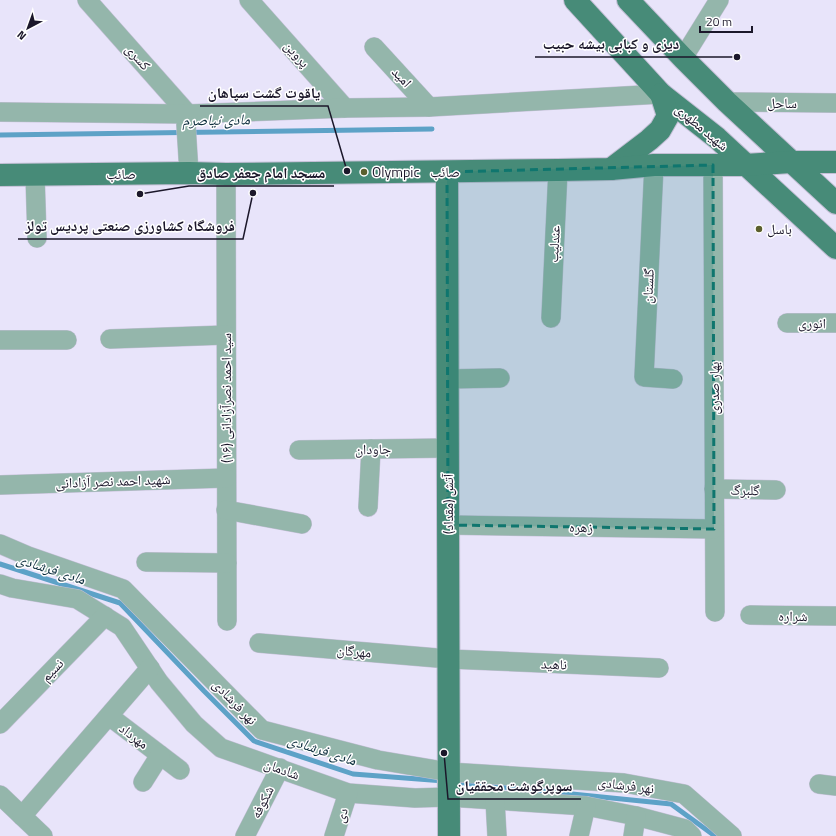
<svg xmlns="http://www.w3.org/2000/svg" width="836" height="836" font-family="'Titillium Web','Noto Naskh Arabic',sans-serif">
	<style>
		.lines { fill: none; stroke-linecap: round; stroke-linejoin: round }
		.stream { stroke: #5da2c7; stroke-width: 5 }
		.minor-casing { stroke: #c3bfd5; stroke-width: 20 }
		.major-casing { stroke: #c3bfd5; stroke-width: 24 }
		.minor { stroke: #94b6ab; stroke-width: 19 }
		.major { stroke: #478b78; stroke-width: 22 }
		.marked { fill: #0f766e; fill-opacity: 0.2; stroke: #0f766e; stroke-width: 3; stroke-dasharray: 8 5; stroke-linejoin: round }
		.poi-dot { fill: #5b5f2d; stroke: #fff; stroke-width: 1.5 }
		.labels { text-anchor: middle; stroke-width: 3; stroke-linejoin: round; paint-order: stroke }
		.street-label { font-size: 14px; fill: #1b172a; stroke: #fff }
		.poi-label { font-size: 14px; fill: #1b172a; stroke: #fff; text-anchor: start }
		.water-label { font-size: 15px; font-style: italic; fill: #0c2d3d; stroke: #fff }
		.leader { fill: none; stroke: #1b172a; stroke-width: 1.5 }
		.callout-dot { fill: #1b172a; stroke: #fff; stroke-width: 1.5 }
		.callout-label { font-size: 15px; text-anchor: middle; font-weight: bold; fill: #1b172a; stroke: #fff; stroke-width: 3; stroke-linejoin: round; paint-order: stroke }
	</style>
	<rect width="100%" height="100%" fill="#e8e4fa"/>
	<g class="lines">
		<g class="stream">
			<path d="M0 135 432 129"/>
			<path d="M0 564 120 603 204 691 254 741 353 774 444 781"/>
			<path d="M454 782 671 804 715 836"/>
		</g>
		<defs>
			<g id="minor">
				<path d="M87 0 188 114 186 125 189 173"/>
				<path d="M249 0 345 108"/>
				<path d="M374 47 429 107"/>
				<path d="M683 58 719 0"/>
				<path d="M727 102 836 103"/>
				<path d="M0 112 188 114 345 108 429 107 661 94"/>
				<path d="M654 165 644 377 673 379"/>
				<path d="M713 165 715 612"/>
				<path d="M226 174 227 621"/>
				<path d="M35 175 37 238"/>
				<path d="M551 318 558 170"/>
				<path d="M787 323H836"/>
				<path d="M110 339 226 335"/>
				<path d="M0 340H67"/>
				<path d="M447 379 500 378"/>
				<path d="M299 450 448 448"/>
				<path d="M0 485 226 478"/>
				<path d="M714 489 776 490"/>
				<path d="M368 507 371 449"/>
				<path d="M226 510 302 524"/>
				<path d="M448 525 714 529"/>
				<path d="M0 544 28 556 123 589 262 730 378 760 449 772 624 783 684 794 732 836"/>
				<path d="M146 562 227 563"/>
				<path d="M0 584 12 588 77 599 122 627 159 682 194 724 221 748 348 793 415 798 449 797 586 806 636 816 685 829 692 836"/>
				<path d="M750 615 836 616"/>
				<path d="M259 643 449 659 659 668"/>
				<path d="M109 716 180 770"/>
				<path d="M0 724 105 616"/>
				<path d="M143 782 160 755"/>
				<path d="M819 784 836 786"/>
				<path d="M0 795 43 836"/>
				<path d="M495 800 497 836"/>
				<path d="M22 816 150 668"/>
				<path d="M245 836 280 768"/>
				<path d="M334 836 348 793"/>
				<path d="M579 836 586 806"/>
				<path d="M633 836 636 816"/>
			</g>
			<g id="major">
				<path d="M575 0 661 94 717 138 836 248"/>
				<path d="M628 0 683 58 727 102 836 203"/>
				<path d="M611 169 649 140 660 130 668 116 661 94"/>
				<path d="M447 172 449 836"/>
				<path d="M0 175 189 173 226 174 558 170 611 169 654 165H745L791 162H836"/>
			</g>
		</defs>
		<use href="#minor" class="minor-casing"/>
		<use href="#major" class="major-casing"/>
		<use href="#minor" class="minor"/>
		<use href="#major" class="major"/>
	</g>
	<path class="marked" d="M713 165 714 529 448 525 447 172Z"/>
	<g class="poi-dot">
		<circle cx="364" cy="172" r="4"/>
		<circle cx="759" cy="229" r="4"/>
	</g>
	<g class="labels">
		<g class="street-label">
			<text transform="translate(297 54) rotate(48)" y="5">پروین</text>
			<text transform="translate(138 57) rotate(48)" y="5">کسری</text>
			<text transform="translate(402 77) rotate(48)" y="5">امید</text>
			<text x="782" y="108">ساحل</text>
			<text transform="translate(702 127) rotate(40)" y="5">شهید مطهری</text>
			<text transform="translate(445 172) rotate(-1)" y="5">صائب</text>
			<text transform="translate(121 174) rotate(-1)" y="5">صائب</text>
			<text transform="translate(554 244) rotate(-87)" y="5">عندلیب</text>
			<text transform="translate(648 286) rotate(-87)" y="5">گلستان</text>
			<text transform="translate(812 323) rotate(1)" y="5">انوری</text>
			<text transform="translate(714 388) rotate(-90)" y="5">بهار صدری</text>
			<text transform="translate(226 398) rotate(-90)" y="5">سید احمد نصرآزادانی (۱۶)</text>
			<text transform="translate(373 449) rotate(-1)" y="5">جاودان</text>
			<text transform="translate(113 481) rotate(-2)" y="5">شهید احمد نصر آزادانی</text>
			<text transform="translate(745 490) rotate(1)" y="5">گلبرگ</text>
			<text transform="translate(448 504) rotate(-90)" y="5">آتش (مقداد)</text>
			<text transform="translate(581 527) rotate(1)" y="5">زهره</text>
			<text transform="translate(793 616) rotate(1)" y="5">شراره</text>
			<text transform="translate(354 651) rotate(5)" y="5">مهرگان</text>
			<text transform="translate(554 664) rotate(2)" y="5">ناهید</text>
			<text transform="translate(52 670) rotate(-46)" y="5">نسیم</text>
			<text transform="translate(235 702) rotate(46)" y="5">نهر فرشادی</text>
			<text transform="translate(134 736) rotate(37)" y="5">مهرداد</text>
			<text transform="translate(282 769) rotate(20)" y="5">شادمان</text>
			<text transform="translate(626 785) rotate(7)" y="5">نهر فرشادی</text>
			<text transform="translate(262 802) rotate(-63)" y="5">شکوفه</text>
			<text transform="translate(341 815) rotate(-71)" y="5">دی</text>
		</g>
		<g class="poi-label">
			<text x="372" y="177">Olympic</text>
			<text x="767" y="234">باسل</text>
		</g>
		<g class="water-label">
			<text transform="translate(216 120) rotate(-1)" y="5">مادی نیاصرم</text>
			<text transform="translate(51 569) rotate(18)" y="5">مادی فرشادی</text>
			<text transform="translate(322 750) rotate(18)" y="5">مادی فرشادی</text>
		</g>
	</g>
	<path class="leader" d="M737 57L688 57H535M347 171L328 106H200M140 194L189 186H334M253 193L243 239H18M444 753L448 799H581"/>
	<g class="callout-dot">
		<circle cx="737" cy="57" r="4"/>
		<circle cx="347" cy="171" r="4"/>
		<circle cx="140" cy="194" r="4"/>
		<circle cx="253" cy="193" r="4"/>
		<circle cx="444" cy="753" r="4"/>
	</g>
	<g class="callout-label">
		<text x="611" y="49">دیزی و کبابی بیشه حبیب</text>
		<text x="264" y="98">یاقوت گشت سپاهان</text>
		<text x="261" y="178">مسجد امام جعفر صادق</text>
		<text x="130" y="231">فروشگاه کشاورزی صنعتی پردیس تولز</text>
		<text x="514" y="791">سوپرگوشت محققیان</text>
	</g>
	<g transform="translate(28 28) rotate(221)" stroke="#ffffff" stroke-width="3" paint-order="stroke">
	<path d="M0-3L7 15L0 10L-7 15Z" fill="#1b172a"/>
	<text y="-6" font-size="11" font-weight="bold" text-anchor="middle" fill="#1b172a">N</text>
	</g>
	<path d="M700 26v6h52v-6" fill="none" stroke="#1b172a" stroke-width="2"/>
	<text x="706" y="26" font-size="12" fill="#1b172a" stroke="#ffffff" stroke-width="3" paint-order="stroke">20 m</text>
</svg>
